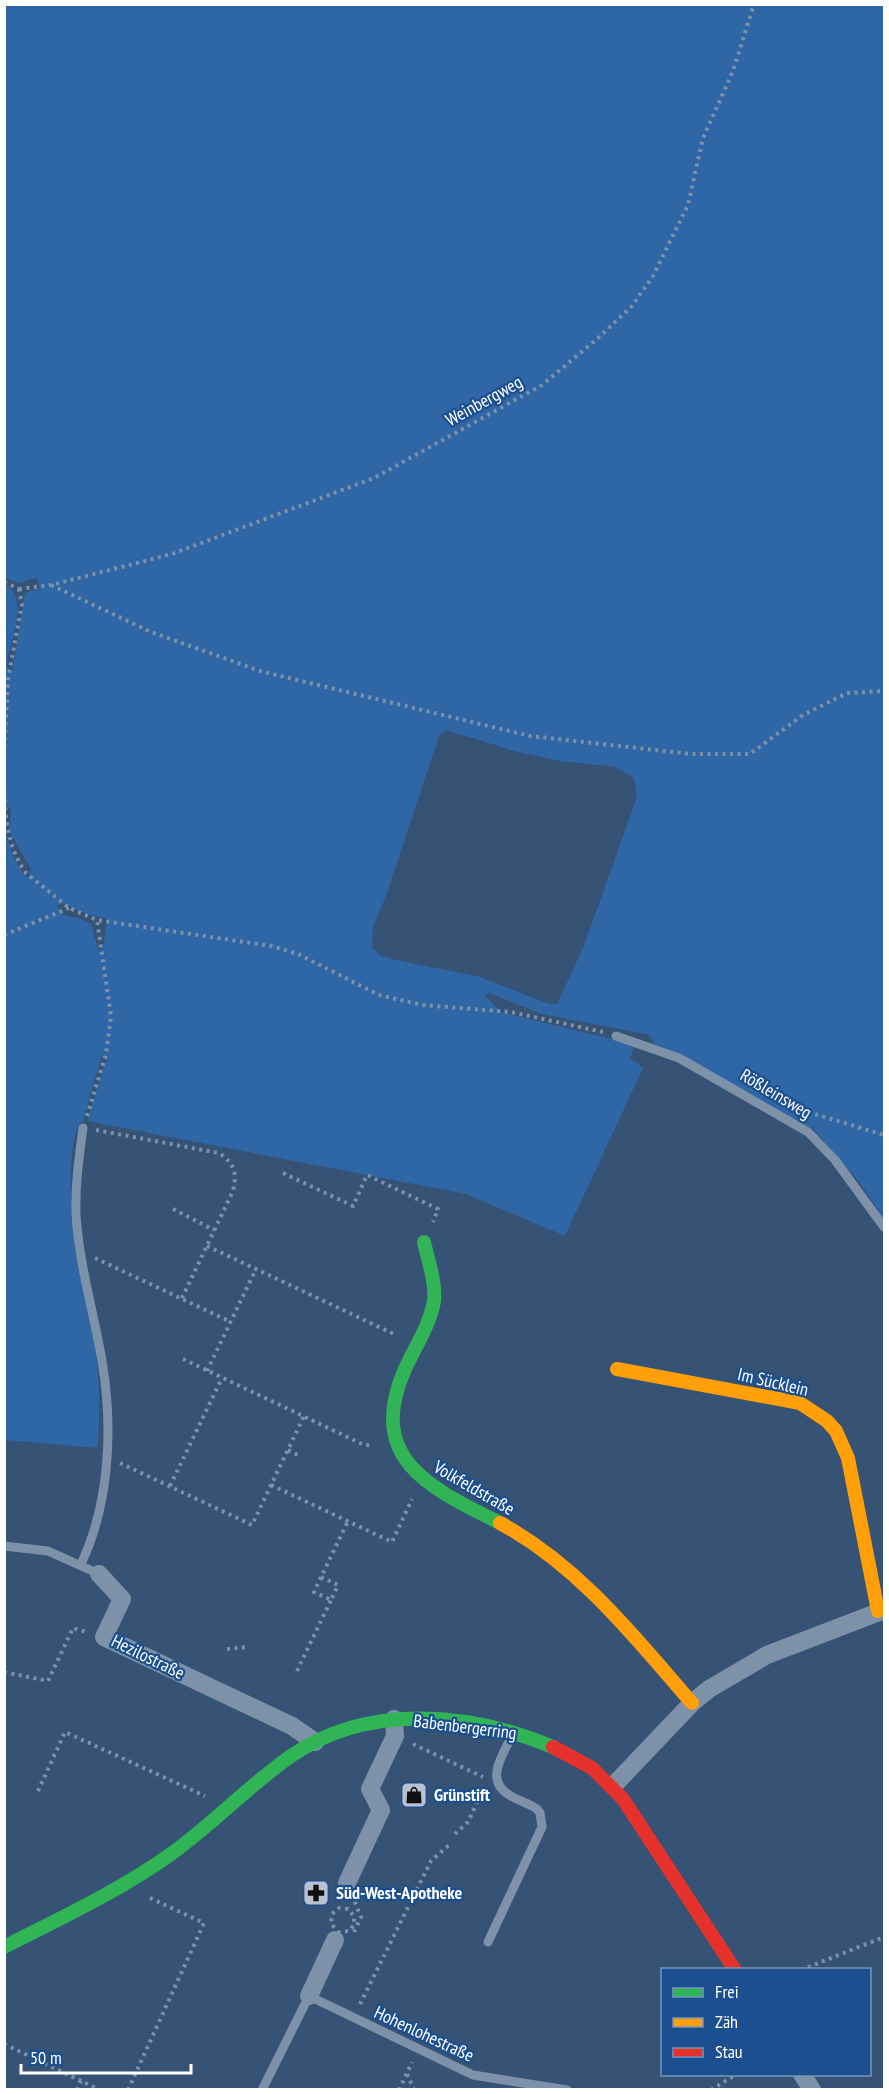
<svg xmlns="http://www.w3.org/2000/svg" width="889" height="2094" font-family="'PT Sans Narrow',sans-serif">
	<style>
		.green { fill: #2f66a5; fill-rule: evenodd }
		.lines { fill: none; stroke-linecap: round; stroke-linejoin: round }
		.path { stroke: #7d92a8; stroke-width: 4; stroke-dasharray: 3 4.5; stroke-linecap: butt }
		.lane { stroke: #7d92a8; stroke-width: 9 }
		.street { stroke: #7d92a8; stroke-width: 18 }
		.fast { stroke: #30b455; stroke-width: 14 }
		.slow { stroke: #ff9f0a; stroke-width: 14 }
		.jam { stroke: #e5322d; stroke-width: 14 }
		.path-bridge { stroke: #7d92a8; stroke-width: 4; stroke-dasharray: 3 4.5; stroke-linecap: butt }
		.labels { text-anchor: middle; stroke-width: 4.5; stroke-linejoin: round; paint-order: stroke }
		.street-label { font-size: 18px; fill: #fff; stroke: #1b4f8f }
		.poi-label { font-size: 18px; font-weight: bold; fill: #fff; stroke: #1b4f8f; text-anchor: start }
	</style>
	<rect width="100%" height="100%" fill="#365274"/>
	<path class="green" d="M5 5H884V1219L860 1183 813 1129 664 1047 655 1046 650 1035 542 1014 489 993 485 996 501 1012 632 1044 634 1048 630 1058 643 1068 565 1236 466 1194 87 1121 107 1057 102 1054 83 1121C67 1132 71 1200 72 1220 87 1295 106 1372 97 1448L5 1440V810C5 836 10 858 27 878L31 869 9 831 11 811 9 807 5 808V584C29 598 12 638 7 660V666L12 672 25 593 40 588 37 578 18 583 5 578ZM446 730 518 752 561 761 615 767 634 778 637 797 583 948 557 1004H549L477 976 400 961 381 956 372 948 373 927 386 896 439 736ZM64 904 90 915 106 918C108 926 104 936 104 945L99 952 91 924 79 918 64 915 56 905Z"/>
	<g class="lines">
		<g class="path">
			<path d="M4 582 19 589"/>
			<path d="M51 585 151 632 260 671 530 736 691 754H750L803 715 847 693 884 691"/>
			<path d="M19 589 51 585 172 554 374 478 542 385 597 339 632 306 653 276 688 205 703 138 733 71 754 4"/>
			<path d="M4 755 8 679 22 604 19 589"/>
			<path d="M4 785C5 816 7 847 26 873L69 908 97 920 271 946 298 954 379 995 422 1005 511 1012 603 1032"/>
			<path d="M4 935 69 908"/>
			<path d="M808 1112 884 1135"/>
			<path d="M87 1116 106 1054 111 1016 97 920"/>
			<path d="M96 1130 219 1153C235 1164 237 1172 233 1191L182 1298"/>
			<path d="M283 1173 353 1206 367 1175 438 1209 433 1222"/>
			<path d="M173 1209 214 1230"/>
			<path d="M207 1246 396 1335"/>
			<path d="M95 1258 231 1322"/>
			<path d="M183 1359 364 1445H373"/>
			<path d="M207 1371 256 1269"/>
			<path d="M288 1450 298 1455"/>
			<path d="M120 1463 252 1525 304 1416"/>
			<path d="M271 1485 392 1542 412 1499"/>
			<path d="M170 1486 222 1378"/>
			<path d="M321 1577 338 1585 331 1600 314 1592 348 1521"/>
			<path d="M227 1649 247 1647"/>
			<path d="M297 1671 331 1600"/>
			<path d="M4 1672 48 1681 73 1628 86 1632"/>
			<path d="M413 1744 483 1777"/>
			<path d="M38 1791 65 1732 205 1796"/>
			<path d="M455 1834 468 1822 484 1787"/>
			<path d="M354 1932 361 1917 354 1900"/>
			<path d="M801 1970 884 1937"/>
			<path d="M360 2004 431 1861 450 1844"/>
			<path d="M4 2044 100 2090"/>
			<path d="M407 2074 414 2090"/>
			<path d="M77 2090 81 2081"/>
			<path d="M128 2090 204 1923 148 1897"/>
			<path d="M399 2090 412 2062"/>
			<path d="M711 2090 737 2074"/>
		</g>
		<g class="lane">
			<path d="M616 1036 679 1058 808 1132 835 1160 884 1227"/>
			<path d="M4 1546 48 1551 99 1574"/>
			<path d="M81 1564C109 1505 113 1432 103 1367 95 1316 79 1266 76 1214 75 1185 79 1157 83 1128"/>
			<path d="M488 1942 542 1827 540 1813 537 1809C528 1803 519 1801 511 1796 483 1781 503 1754 513 1734"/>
			<path d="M262 2090 309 1996 473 2075 567 2090"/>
		</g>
		<g class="street">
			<path d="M99 1574 122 1599 104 1637 292 1726 315 1742"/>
			<path d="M613 1786 692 1703 709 1689 767 1655 884 1610"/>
			<path d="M347 1883 381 1810 370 1789 395 1736 394 1719"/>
			<path d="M309 1996 335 1940"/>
			<path d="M802 2074 812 2090"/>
		</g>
		<g class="fast">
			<path d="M424 1242C428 1260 436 1282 434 1301 430 1325 415 1347 405 1369 365 1459 430 1488 500 1523"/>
			<path d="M4 1947C61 1918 119 1891 171 1854 213 1824 248 1786 291 1756 368 1703 470 1712 553 1747"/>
		</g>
		<g class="slow">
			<path d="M617 1369 800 1403 827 1421 836 1431 848 1458 878 1611"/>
			<path d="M500 1523C579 1566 634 1636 692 1703"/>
		</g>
		<path class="jam" d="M553 1747 592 1768 623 1799 735 1970"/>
		<path class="path-bridge" d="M335 1940 339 1932 349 1931 354 1925V1916L348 1909 339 1908 332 1914 331 1923 336 1930"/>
	</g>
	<defs>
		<symbol id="shop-square" viewBox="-11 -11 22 22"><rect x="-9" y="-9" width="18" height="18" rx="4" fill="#b9c2ce" stroke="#1b4f8f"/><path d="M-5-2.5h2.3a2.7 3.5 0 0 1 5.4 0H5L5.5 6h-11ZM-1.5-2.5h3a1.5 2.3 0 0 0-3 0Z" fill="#111"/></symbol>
		<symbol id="pharmacy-square" viewBox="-11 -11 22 22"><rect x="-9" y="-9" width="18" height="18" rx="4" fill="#b9c2ce" stroke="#1b4f8f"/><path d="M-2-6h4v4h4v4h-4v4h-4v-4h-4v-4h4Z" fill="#111"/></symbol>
	</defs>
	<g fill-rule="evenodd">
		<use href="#shop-square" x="399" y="1780" width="30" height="30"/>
		<use href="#pharmacy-square" x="301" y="1878" width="30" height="30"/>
	</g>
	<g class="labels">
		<g class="street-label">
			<text transform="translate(484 401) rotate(-29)" y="6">Weinbergweg</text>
			<text transform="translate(776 1094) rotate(31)" y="6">Rößleinsweg</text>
			<text transform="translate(773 1382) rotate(13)" y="6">Im Sücklein</text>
			<text transform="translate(474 1488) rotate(30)" y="6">Volkfeldstraße</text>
			<text transform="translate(148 1657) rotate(26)" y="6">Hezilostraße</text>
			<text transform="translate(465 1727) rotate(7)" y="6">Babenbergerring</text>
			<text transform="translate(424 2034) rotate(25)" y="6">Hohenlohestraße</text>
		</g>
		<g class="poi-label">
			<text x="434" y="1801">Grünstift</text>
			<text x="336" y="1899">Süd-West-Apotheke</text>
		</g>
	</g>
	<rect width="889" height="2094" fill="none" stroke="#ffffff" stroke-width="12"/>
	<rect x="661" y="1968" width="210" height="108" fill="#1b4f8f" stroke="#7695bc" stroke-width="1.5"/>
	<rect x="673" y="1988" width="30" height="9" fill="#30b455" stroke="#7695bc" stroke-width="1.5"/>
	<text x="715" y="1998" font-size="18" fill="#ffffff">Frei</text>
	<rect x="673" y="2018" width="30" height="9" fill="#ff9f0a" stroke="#7695bc" stroke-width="1.5"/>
	<text x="715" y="2028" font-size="18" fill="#ffffff">Zäh</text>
	<rect x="673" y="2048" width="30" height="9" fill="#e5322d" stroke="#7695bc" stroke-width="1.5"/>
	<text x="715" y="2058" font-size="18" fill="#ffffff">Stau</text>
	<path d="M21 2064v9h170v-9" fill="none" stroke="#ffffff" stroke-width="3"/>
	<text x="30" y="2064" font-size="18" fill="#ffffff" stroke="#1b4f8f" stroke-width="4.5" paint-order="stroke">50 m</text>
</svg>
